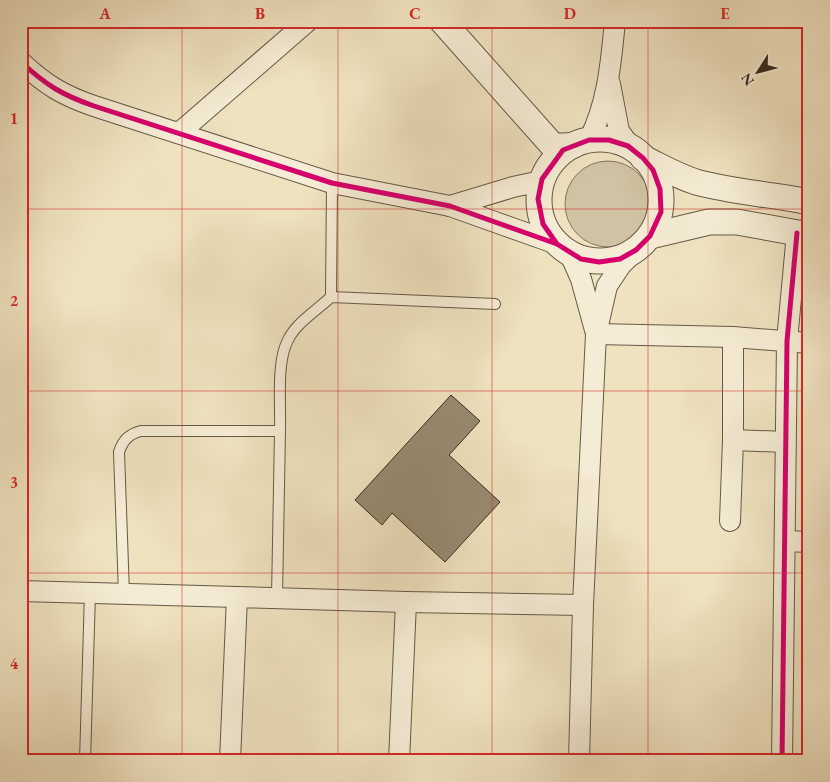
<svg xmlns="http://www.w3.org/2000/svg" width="830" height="782" font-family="'EB Garamond',serif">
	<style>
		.green { fill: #d0c3a3; stroke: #847760 }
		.building { fill: #978a71; stroke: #372b1d }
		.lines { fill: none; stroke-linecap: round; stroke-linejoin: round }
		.service-casing { stroke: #655946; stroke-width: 12 }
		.minor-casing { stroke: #655946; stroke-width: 22 }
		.tertiary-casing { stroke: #655946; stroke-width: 27 }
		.service { stroke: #f5ecd5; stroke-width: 10 }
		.minor { stroke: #f5ecd5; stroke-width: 20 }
		.tertiary { stroke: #f5ecd5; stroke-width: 25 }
		.cycleway-casing { stroke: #f5ecd5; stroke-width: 8 }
		.cycleway { stroke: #d6006c; stroke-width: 5 }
		.grid { fill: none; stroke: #d62828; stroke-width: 1; stroke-opacity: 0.55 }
		.neatline { fill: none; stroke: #d62828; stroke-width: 2 }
		.grid-label { font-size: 16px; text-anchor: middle; font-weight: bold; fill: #d62828 }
	</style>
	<rect width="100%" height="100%" fill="#efe2bf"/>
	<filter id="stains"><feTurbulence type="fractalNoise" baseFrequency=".004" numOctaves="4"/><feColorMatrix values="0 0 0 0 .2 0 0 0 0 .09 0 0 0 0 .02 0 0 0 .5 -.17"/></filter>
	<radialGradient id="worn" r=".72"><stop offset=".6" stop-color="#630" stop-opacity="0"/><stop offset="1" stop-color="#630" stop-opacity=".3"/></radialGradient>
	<circle class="green" cx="608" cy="204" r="43"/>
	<path class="building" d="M451 395 480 421 449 455 500 502 445 562 392 513 382 525 355 500Z"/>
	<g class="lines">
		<defs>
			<g id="service">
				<path d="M331 297 332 183"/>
				<path d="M280 431C281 406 276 362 288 340 296 323 317 310 331 297L495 304"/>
				<path d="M124 594 119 452C123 440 129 434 141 431H280L277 598"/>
				<path d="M85 761 90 593"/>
			</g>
			<g id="minor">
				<path d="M21 62C46 85 62 95 94 106L332 183 450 206 557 244"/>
				<path d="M610 84 619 131 632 149"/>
				<path d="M179 133 308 21"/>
				<path d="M589 140C608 103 611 62 615 21"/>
				<path d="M450 206 513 187 541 181"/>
				<path d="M569 252 581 279 595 330"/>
				<path d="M596 334 733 337 809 343"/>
				<path d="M733 440 785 442"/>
				<path d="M730 521 733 440V337"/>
				<path d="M785 541 809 542"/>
				<path d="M21 591 237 597"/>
				<path d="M230 761 237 597 406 602 583 605"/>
				<path d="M399 761 406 602"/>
				<path d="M579 761 583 605 596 334 607 286 621 265 636 250"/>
				<path d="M782 761 787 341 797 233"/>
			</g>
			<g id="tertiary">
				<path d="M442 21 553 146H566L574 145"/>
				<circle cx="600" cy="200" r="61"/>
				<path d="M643 158C660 166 677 176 696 182 732 192 771 194 809 202"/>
				<path d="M650 236 709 222H737L809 235"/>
			</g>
		</defs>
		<use href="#service" class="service-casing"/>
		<use href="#minor" class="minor-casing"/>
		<use href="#tertiary" class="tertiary-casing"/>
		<use href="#service" class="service"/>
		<use href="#minor" class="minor"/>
		<use href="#tertiary" class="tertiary"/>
		<defs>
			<g id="cycleway">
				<path d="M21 62C46 85 62 95 94 106L332 183 450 206 557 244 581 259 599 262 620 259 636 250 650 236 661 212 660 189 653 170 643 158 628 146 609 140H589L563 150 542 179 538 199 543 224 557 244"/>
				<path d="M782 761 787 341 797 233"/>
			</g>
		</defs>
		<use href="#cycleway" class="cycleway-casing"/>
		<use href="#cycleway" class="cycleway"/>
	</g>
	<path class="grid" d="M182 21V761M338 21V761M492 21V761M648 21V761M21 209H809M21 391H809M21 573H809"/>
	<rect width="830" height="782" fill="none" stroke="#efe2bf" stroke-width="55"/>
	<g transform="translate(758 72) rotate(234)" stroke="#f5ecd5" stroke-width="4" paint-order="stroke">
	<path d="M0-4L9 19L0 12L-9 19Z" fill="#372b1d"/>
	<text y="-8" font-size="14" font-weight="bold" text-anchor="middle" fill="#372b1d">N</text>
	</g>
	<rect x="28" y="28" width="774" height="726" class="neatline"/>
	<g class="grid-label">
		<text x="105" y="19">A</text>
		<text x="260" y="19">B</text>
		<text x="415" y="19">C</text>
		<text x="570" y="19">D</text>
		<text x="725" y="19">E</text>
		<text x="14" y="124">1</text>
		<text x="14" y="306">2</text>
		<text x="14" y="488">3</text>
		<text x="14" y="669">4</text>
	</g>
	<rect width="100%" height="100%" filter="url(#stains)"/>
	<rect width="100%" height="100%" fill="url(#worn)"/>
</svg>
